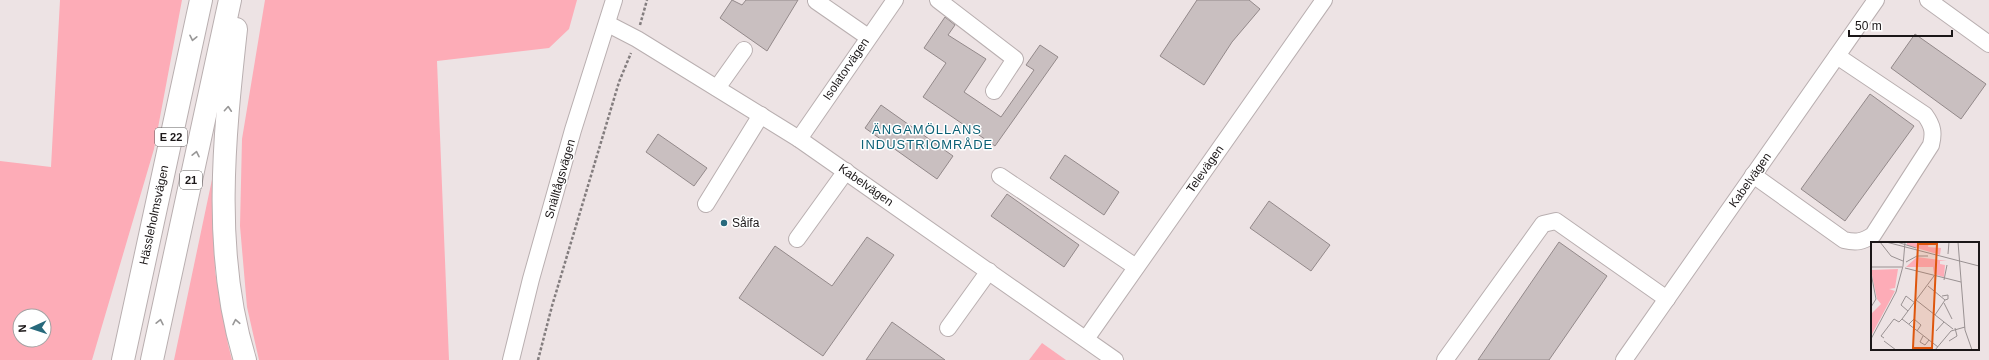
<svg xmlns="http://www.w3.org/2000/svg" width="1989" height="360" font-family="Arial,sans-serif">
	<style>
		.green { fill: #fdacb7; fill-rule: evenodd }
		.building { fill: #c9bfc0; stroke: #93898a }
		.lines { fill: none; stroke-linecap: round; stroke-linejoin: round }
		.minor-casing { stroke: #b9afb0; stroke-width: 18 }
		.highway-casing { stroke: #b9afb0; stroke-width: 24 }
		.path { stroke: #837d7e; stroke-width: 2.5; stroke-dasharray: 3 2; stroke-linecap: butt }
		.minor { stroke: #fff; stroke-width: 16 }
		.highway { stroke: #fff; stroke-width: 22 }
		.oneway { stroke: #989797 }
		.poi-dot { fill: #27697c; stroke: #fff; stroke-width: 1.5 }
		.labels { text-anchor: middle; stroke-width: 3; stroke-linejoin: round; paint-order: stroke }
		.shield { fill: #fff; stroke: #5f5d5d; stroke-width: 1 }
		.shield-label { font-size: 11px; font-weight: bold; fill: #1b1718 }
		.street-label { font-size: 12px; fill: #1b1718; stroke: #fff }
		.poi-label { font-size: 12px; fill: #1b1718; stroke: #fff; text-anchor: start }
		.neighbourhood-label { font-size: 13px; letter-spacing: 1px; fill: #0c6176; stroke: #fff }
		.inset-road { fill: none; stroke: #999192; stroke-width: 1 }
		.view { fill: #de560d; fill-opacity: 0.15; stroke: #de560d; stroke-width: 2 }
		.inset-edge { fill: none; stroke: #1b1718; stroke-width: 2 }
	</style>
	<rect width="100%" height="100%" fill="#ede3e4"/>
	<g class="green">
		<path d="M60 0H182L154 149 92 360H0V161L51 167ZM20 316H44V340H20Z"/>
		<path d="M265 0H577L569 29 549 48 437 61 449 360H259L247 307 240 226 242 139Z"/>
		<path d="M214 170 215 271 228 344 232 360H174Z"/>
		<path d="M1042 343 1066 360H1029Z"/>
	</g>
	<g class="building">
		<path d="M732 0 742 5 746 0H798L767 51 720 18Z"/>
		<path d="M1197 0H1249L1260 9 1232 42 1204 85 1160 56Z"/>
		<path d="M945 17 955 25 948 35 986 59 964 92 1001 117 1034 70 1026 65 1040 45 1058 57 995 146 923 97 946 63 924 48Z"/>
		<path d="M1915 34 1986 84 1961 119 1891 68Z"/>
		<path d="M1870 94 1914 126 1845 221 1801 189Z"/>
		<path d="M881 105 953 156 937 179 865 128Z"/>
		<path d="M658 134 707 168 694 186 646 152Z"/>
		<path d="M1065 155 1119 192 1104 215 1050 178Z"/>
		<path d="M1007 194 1079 245 1064 267 991 216Z"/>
		<path d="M1269 201 1330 245 1311 271 1250 228Z"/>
		<path d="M867 237 894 255 823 356 739 298 775 246 832 286Z"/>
		<path d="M1559 242 1607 276 1549 360H1478Z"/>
		<path d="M892 322 945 360H866Z"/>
	</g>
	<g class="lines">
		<defs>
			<g id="minor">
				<path d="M938 0 1015 59 994 91"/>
				<path d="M1928 0 1989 44"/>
				<path d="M816 1 868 37"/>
				<path d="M608 24 637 39 799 139 1115 360"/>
				<path d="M717 88 744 50"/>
				<path d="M799 139 895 0"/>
				<path d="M1753 175 1844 240C1856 243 1862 242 1873 235L1931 145C1934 133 1933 126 1925 115L1837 56"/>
				<path d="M1000 176 1136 267"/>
				<path d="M706 204 761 115"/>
				<path d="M797 239 846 171"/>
				<path d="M948 328 989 271"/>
				<path d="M1086 339 1324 0"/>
				<path d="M511 360 531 279 573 130 614 0"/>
				<path d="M1445 360 1543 224 1556 221 1667 299"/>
				<path d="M1624 360 1876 0"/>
			</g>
			<g id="highway">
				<path d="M236 29C224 138 212 253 245 360"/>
				<path d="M123 360 201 0"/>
				<path d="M152 360 230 0"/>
			</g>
		</defs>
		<use href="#minor" class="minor-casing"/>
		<use href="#highway" class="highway-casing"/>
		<g class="path">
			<path d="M640 25 647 0"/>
			<path d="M538 360 552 306 619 82 631 53"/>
		</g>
		<use href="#minor" class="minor"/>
		<use href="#highway" class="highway"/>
	</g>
	<defs><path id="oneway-chevron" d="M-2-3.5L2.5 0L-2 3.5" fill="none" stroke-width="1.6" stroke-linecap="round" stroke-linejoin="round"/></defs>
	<g class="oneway">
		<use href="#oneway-chevron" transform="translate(193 38) rotate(102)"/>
		<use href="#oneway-chevron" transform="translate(228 109) rotate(-86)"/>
		<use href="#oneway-chevron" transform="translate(196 154) rotate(-78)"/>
		<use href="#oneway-chevron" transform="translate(160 322) rotate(-78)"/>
		<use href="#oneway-chevron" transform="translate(236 322) rotate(-101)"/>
	</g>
	<circle class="poi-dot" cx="724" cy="223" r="4"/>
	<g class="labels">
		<g class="shield">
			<rect x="155" y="128" width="32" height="18" rx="3"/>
			<rect x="180" y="171" width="22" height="18" rx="3"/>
		</g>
		<g class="shield-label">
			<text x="171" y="141">E 22</text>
			<text x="191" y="184">21</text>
		</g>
		<g class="street-label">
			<text transform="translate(846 69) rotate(-56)" y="4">Isolatorvägen</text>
			<text transform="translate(1205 169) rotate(-55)" y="4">Televägen</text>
			<text transform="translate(560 179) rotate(-74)" y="4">Snälltågsvägen</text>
			<text transform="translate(1750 180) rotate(-55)" y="4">Kabelvägen</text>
			<text transform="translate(866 185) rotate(35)" y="4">Kabelvägen</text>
			<text transform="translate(154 215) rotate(-78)" y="4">Hässleholmsvägen</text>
		</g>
		<g class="poi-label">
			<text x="732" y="227">Såifa</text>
		</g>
		<g class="neighbourhood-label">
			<text x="927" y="134">ÄNGAMÖLLANS<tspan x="927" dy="15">INDUSTRIOMRÅDE</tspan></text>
		</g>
	</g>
	<g transform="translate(1871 242)">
		<rect width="108" height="108" fill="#ede3e4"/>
		<path d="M36 0H58L57 5 70 6 69 13 36 3ZM46 15 76 19H69V22L74 23 73 35 63 32 62 25H35ZM27 27 24 46 18 47 24 49 0 94V72L10 62 6 57 0 28Z" fill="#fdacb7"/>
		<path class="inset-road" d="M9 0 20 14 32 19M15 0 108 24M26 0 45 6M87 0 94 88 101 108M77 12 78 0M35 20 46 14H57M0 25H31M34 26 90 40M0 31 5 57 0 65M63 34 31 77 67 105M73 38 76 23M57 44 74 58 64 73M71 54 77 53V57L74 58M45 58 82 87M73 61 81 77M37 69 30 63 35 54 44 61M38 82 43 77 50 83 46 89M65 89 73 80M52 94 49 100 54 103 58 98M13 96 10 94 23 77 28 80 31 77M0 97 25 50 32 24 34 0M13 99 25 108M78 99 86 94 84 86M64 108 80 89 94 85"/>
		<path class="view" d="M47 2H66L61 106H42Z"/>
		<rect width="108" height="108" class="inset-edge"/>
	</g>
	<g transform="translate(32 328) rotate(267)"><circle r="19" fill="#ffffff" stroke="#a4a2a3"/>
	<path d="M0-3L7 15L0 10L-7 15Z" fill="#27697c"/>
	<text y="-6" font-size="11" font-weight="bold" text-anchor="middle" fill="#1b1718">N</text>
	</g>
	<path d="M1849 30v6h103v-6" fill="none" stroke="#1b1718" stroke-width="2"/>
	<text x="1855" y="30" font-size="12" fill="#1b1718" stroke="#ffffff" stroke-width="3" paint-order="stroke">50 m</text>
</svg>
